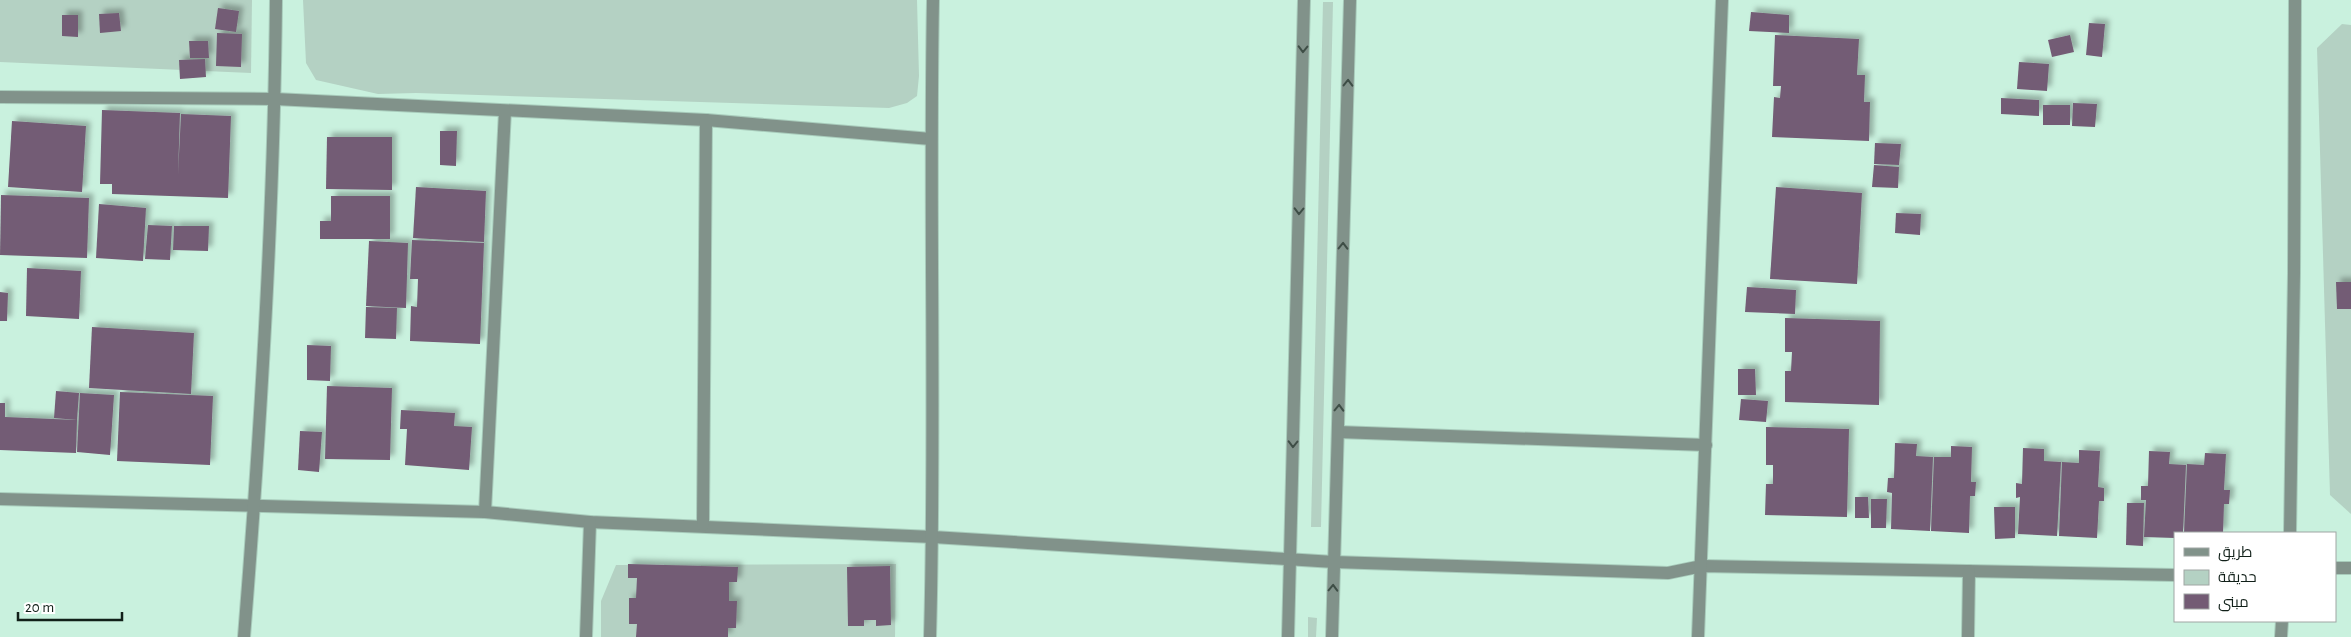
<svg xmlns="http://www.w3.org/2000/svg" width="2351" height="637" font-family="'Alegreya Sans',Cairo,sans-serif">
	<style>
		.green { fill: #b4d1c3 }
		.building { fill: #735b74; filter: url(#shadow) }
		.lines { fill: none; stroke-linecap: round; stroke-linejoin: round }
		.minor-casing { stroke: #a8cbbb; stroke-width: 14 }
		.minor { stroke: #81928a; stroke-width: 12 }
		.oneway { stroke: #3e4e46 }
	</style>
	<defs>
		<filter id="shadow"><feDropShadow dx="4.5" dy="-4.5" stdDeviation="2.5" flood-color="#0004"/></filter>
	</defs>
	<rect width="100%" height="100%" fill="#c9f1de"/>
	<g class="green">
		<path d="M0 0H252L251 73 0 62Z"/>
		<path d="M303 0H917L919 76 917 96 907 103 889 108 416 93 378 94 316 80 306 63Z"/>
		<path d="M1323 2H1333L1321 527H1311Z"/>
		<path d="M2342 24 2351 25V514L2330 495 2317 48Z"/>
		<path d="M896 564 895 637H601V601L616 565Z"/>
		<path d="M1308 617 1317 618 1316 637H1308Z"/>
	</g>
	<g class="building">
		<path d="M218 8 239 11 236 32 215 29Z"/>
		<path d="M1751 12 1789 15V33L1749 31Z"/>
		<path d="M119 13 121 31 100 33 99 14Z"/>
		<path d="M62 15H78V37L62 36Z"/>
		<path d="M2089 23 2105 24 2102 57 2086 55Z"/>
		<path d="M217 33 242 34 241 67 216 66Z"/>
		<path d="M1775 35 1859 39 1857 75H1865L1864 102H1870L1869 141 1772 137 1774 97 1780 98 1781 86H1773Z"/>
		<path d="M2070 35 2074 52 2052 57 2048 40Z"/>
		<path d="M189 41H208L209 58H190Z"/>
		<path d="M205 59 206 77 180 79 179 60Z"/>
		<path d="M2019 62 2049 64 2047 91 2017 89Z"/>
		<path d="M2001 98 2039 100V116L2001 114Z"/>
		<path d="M2073 103 2097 104 2095 127 2072 126Z"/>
		<rect x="2043" y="105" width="27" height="20"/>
		<path d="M102 110 180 113 178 175 181 114 231 116 228 198 112 194V184H100Z"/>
		<path d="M12 121 86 126 82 192 8 187Z"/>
		<path d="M440 131H457L456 166 440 165Z"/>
		<path d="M327 137H392V190L326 189Z"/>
		<path d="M1875 143 1901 144 1899 165 1874 164Z"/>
		<path d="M1874 165 1899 167 1898 188 1872 187Z"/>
		<path d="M416 187 486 191 484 242 413 238Z"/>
		<path d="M1776 187 1862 193 1857 284 1770 279Z"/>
		<path d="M1 195 89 198 87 258 0 255Z"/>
		<path d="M331 196H390V239H320V221H331Z"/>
		<path d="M99 204 146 208 143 261 96 258Z"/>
		<path d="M1896 213 1921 214 1920 235 1895 233Z"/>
		<path d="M148 225 172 226 170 260 145 259Z"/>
		<path d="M174 226H209L208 251 173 250Z"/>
		<path d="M412 240 484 243 480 344 410 341 411 306 417 307 418 279H410Z"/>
		<path d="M369 241 408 243 406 308 366 306Z"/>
		<path d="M27 268 81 271 79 319 26 316Z"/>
		<path d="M2336 282H2351V309H2337Z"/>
		<path d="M1747 287 1796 290 1795 314 1745 312Z"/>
		<path d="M0 292 8 293 7 321H0Z"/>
		<path d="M366 307 397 308 396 339 365 338Z"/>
		<path d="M1785 318 1880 321 1879 405 1785 402V371H1791L1792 352H1785Z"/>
		<path d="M92 327 194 333 191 394 89 388Z"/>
		<path d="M307 345 331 346 330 381 307 380Z"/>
		<path d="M1738 369H1755L1756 395H1738Z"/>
		<path d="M327 386 392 388 390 460 325 459Z"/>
		<path d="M56 391 79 393 77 420 54 418Z"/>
		<path d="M120 392 213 396 210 465 117 461Z"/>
		<path d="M80 393 114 395 110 455 77 452Z"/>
		<path d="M1741 399 1768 401 1766 422 1739 420Z"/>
		<path d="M0 403H5V417L77 420 76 453 0 450Z"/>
		<path d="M401 410 455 413 454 426 472 427 469 470 405 465 407 429H400Z"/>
		<path d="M1766 427 1849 429 1847 517 1765 515 1766 484H1773V465H1766Z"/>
		<path d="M300 431 322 432 319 472 298 470Z"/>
		<path d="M1895 443 1917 444 1916 456 1933 457 1930 531 1891 529 1892 493 1887 492 1888 478H1894Z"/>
		<path d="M1951 446 1972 447 1971 482H1976L1975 496H1970L1969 533 1931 531 1934 457H1951Z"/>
		<path d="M2023 448 2044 449V461L2061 462 2057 536 2018 534 2020 497 2016 498V483L2022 484Z"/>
		<path d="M2079 450 2100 451 2098 487 2104 488V501H2099L2097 538 2059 536 2062 462 2079 463Z"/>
		<path d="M2149 451 2170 452 2169 464 2186 465 2183 533H2175V538L2144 537 2146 500H2141V486H2148Z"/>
		<path d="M2205 453 2226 454 2224 490H2230L2229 504H2224L2223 533H2184L2187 464 2204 465Z"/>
		<path d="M1855 497H1868L1869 518H1855Z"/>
		<path d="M1871 499H1887L1886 528H1871Z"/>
		<path d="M2127 503H2144L2143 546 2126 545Z"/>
		<path d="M1994 507H2015V538L1995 539Z"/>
		<path d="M628 564 738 567 737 582H729V601H737L736 628H728V637H636L637 624H629V598H636L637 578H628Z"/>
		<path d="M890 566 891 625 876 626V620H864V626H848L847 567Z"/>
	</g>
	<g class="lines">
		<defs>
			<g id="minor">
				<path d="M0 97 275 99 706 120 931 139"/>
				<path d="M1338 432 1706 445"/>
				<path d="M0 499 485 512 590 522 933 537 1334 562 1668 573 1702 566 2175 575"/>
				<path d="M485 512 505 111"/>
				<path d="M703 525 706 120"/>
				<path d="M2290 533 2294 273 2295 0"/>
				<path d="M2335 568H2351"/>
				<path d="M244 637C261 425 274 212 276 0"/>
				<path d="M586 637 590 522"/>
				<path d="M930 637C936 425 929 212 933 0"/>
				<path d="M1288 637 1304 0"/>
				<path d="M1332 637 1350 0"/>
				<path d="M1698 637 1722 0"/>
				<path d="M1968 637 1969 571"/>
				<path d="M2281 637 2282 621"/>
			</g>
		</defs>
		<use href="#minor" class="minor-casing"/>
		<use href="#minor" class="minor"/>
	</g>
	<defs><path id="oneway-chevron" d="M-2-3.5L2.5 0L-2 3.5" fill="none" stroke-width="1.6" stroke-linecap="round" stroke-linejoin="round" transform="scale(1.25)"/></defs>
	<g class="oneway">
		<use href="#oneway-chevron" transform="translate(1303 49) rotate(91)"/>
		<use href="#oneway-chevron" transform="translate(1348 83) rotate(-89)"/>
		<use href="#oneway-chevron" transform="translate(1299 211) rotate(91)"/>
		<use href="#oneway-chevron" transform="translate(1343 246) rotate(-89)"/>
		<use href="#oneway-chevron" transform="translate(1339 408) rotate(-88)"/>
		<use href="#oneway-chevron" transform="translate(1293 444) rotate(91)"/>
		<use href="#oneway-chevron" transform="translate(1333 588) rotate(-88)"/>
	</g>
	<rect x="2174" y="532" width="162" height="90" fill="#ffffff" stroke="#a0a6a3"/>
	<rect x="2184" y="548" width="25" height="8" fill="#81928a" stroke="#a0a6a3"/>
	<text x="2218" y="557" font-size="15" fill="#112019">طريق</text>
	<rect x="2184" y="570" width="25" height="15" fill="#b4d1c3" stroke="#a0a6a3"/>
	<text x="2218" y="582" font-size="15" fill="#112019">حديقة</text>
	<rect x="2184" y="594" width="25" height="15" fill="#735b74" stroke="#a0a6a3"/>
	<text x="2218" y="607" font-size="15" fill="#112019">مبنى</text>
	<path d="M18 612v8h104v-8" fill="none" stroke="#112019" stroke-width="2.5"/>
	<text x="25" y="612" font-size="15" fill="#112019" stroke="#ffffff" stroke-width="4" paint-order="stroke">20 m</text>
</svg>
